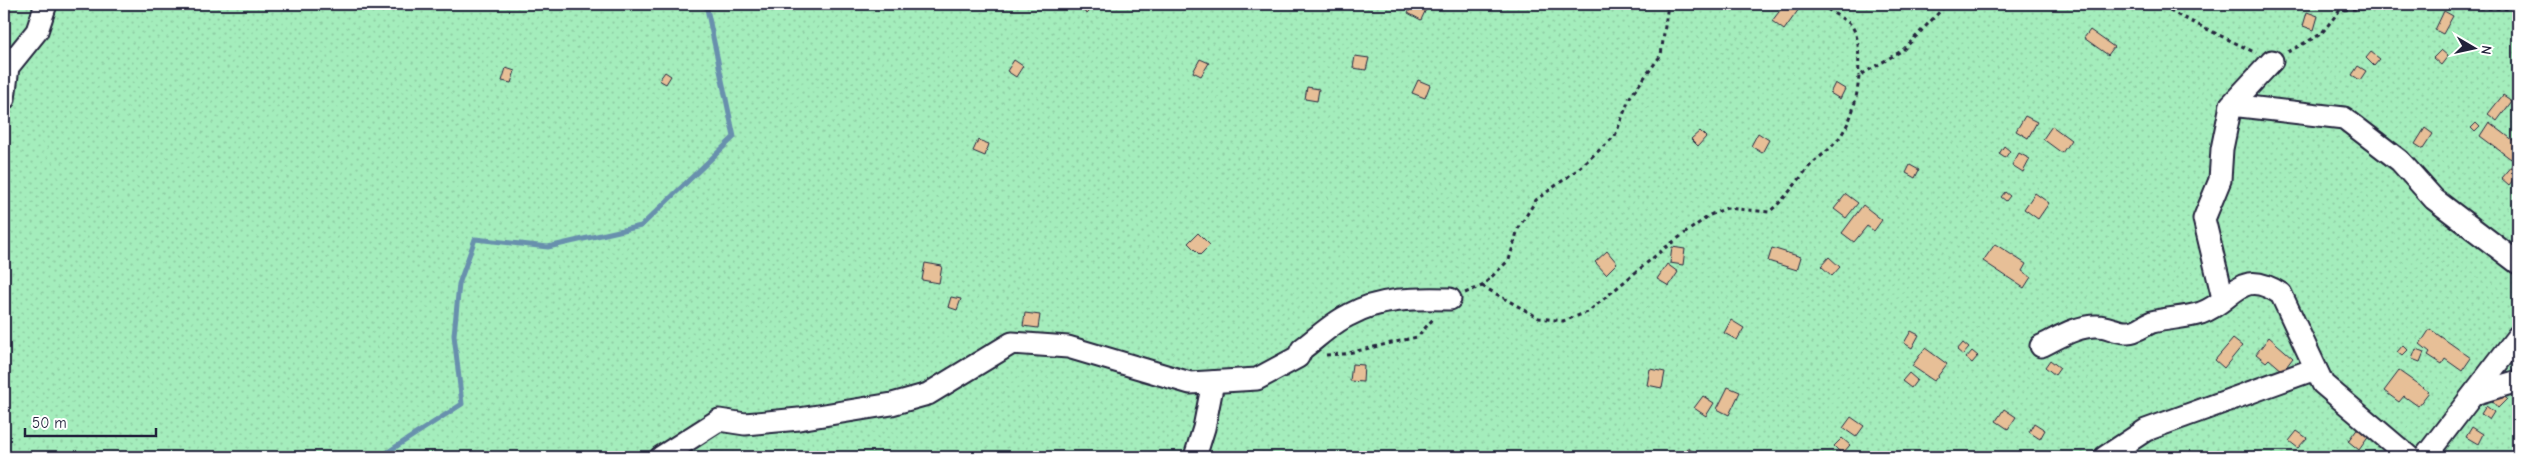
<svg xmlns="http://www.w3.org/2000/svg" width="2522" height="461" font-family="'Comic Neue',sans-serif">
	<style>
		.grass { fill: url(#grass-dots); stroke: #63887c }
		.lines { fill: none; stroke-linecap: round; stroke-linejoin: round }
		.stream { stroke: #6890ad; stroke-width: 5 }
		.building { fill: #e7bf97; stroke: #22223b }
		.minor-casing { stroke: #22223b; stroke-width: 25 }
		.path { stroke: #22223b; stroke-width: 3; stroke-dasharray: 4 4; stroke-linecap: butt }
		.minor { stroke: #fff; stroke-width: 21 }
	</style>
	<defs>
		<pattern id="grass-dots" width="8" height="8" patternUnits="userSpaceOnUse" patternTransform="scale(1.25)"><rect width="8" height="8" fill="#a4edbc"/><path d="M2 2h.1M6 6h.1" fill="none" stroke="#8dcba2" stroke-width="1.8" stroke-linecap="round"/></pattern>
	</defs>
	<rect width="100%" height="100%" fill="#f8ece0"/>
	<filter id="ink" filterUnits="userSpaceOnUse"><feTurbulence type="fractalNoise" baseFrequency=".02" numOctaves="2"/><feDisplacementMap in="SourceGraphic" scale="10" xChannelSelector="R" yChannelSelector="G"/><feConvolveMatrix kernelMatrix="1 2 1 2 8 2 1 2 1" color-interpolation-filters="sRGB"/></filter>
	<g filter="url(#ink)">
		<rect class="grass" x="4" y="4" width="2514" height="453"/>
		<g class="lines">
			<path class="stream" d="M380 457 462 404 454 335 459 284 475 239 548 247 641 226 734 137 706 4"/>
		</g>
		<g class="building">
			<path d="M1081 4H1091L1094 7 1087 14 1078 7Z"/>
			<path d="M1413 4 1428 5 1421 20 1408 13Z"/>
			<path d="M1785 4H1792L1799 9 1784 30 1772 21Z"/>
			<path d="M2444 11 2453 16 2443 34 2435 30Z"/>
			<path d="M2307 12 2318 16 2314 30 2303 26Z"/>
			<path d="M2090 30 2114 47 2108 55 2084 38Z"/>
			<path d="M2441 50 2448 56 2441 65 2433 58Z"/>
			<path d="M2371 52 2380 59 2374 66 2366 58Z"/>
			<path d="M1355 56 1369 58 1366 70 1353 68Z"/>
			<path d="M1200 59 1209 63 1201 76 1193 72Z"/>
			<path d="M1014 60 1023 66 1016 77 1007 71Z"/>
			<path d="M2358 66 2366 71 2360 80 2352 75Z"/>
			<path d="M506 68 515 71 511 83 502 81Z"/>
			<path d="M665 72 671 76 666 84 659 80Z"/>
			<path d="M1418 80 1430 85 1425 98 1412 93Z"/>
			<path d="M1835 83 1845 89 1840 99 1830 93Z"/>
			<path d="M1307 87 1319 89 1317 101 1305 99Z"/>
			<path d="M2503 95 2512 101 2497 121 2488 114Z"/>
			<path d="M2025 116 2037 122 2028 138 2016 131Z"/>
			<path d="M2489 122 2518 144V149L2511 159 2480 136Z"/>
			<path d="M2476 123 2480 127 2475 132 2471 128Z"/>
			<path d="M2052 126 2071 140 2062 153 2043 139Z"/>
			<path d="M2425 128 2433 134 2423 149 2415 144Z"/>
			<path d="M1700 131 1706 137 1698 146 1691 139Z"/>
			<path d="M1758 133 1769 140 1762 153 1751 146Z"/>
			<path d="M978 140 989 144 985 156 973 151Z"/>
			<path d="M2004 146 2010 151 2005 158 1999 154Z"/>
			<path d="M2019 153 2030 159 2023 172 2012 165Z"/>
			<path d="M2513 164 2518 168V174L2509 185 2501 178Z"/>
			<path d="M1910 165 1919 170 1915 178 1906 173Z"/>
			<path d="M2005 192 2010 196 2006 201 2001 197Z"/>
			<path d="M2035 193 2049 203 2038 219 2024 209Z"/>
			<path d="M1846 194 1858 203 1846 218 1834 209Z"/>
			<path d="M1863 205 1882 220 1874 231 1867 226 1854 242 1842 233Z"/>
			<path d="M1198 233 1210 245 1200 255 1188 243Z"/>
			<path d="M1995 244 2026 264 2022 271 2031 277 2024 288 1983 261Z"/>
			<path d="M1672 247 1685 249 1683 265 1670 263Z"/>
			<path d="M1772 248 1801 257 1797 270 1768 261Z"/>
			<path d="M1607 251 1617 263 1606 274 1595 262Z"/>
			<path d="M1829 257 1840 267 1832 276 1821 266Z"/>
			<path d="M925 263 942 266 939 283 922 280Z"/>
			<path d="M1667 264 1678 272 1669 286 1657 279Z"/>
			<path d="M951 297 961 299 957 310 948 307Z"/>
			<path d="M1025 313 1040 315 1038 328 1023 326Z"/>
			<path d="M1731 320 1744 328 1737 340 1724 333Z"/>
			<path d="M2430 329 2471 358 2462 371 2445 359 2442 364 2428 355 2430 352 2420 344Z"/>
			<path d="M1911 331 1919 335 1912 348 1904 343Z"/>
			<path d="M2269 337 2293 358 2283 371 2269 359 2266 362 2256 354Z"/>
			<path d="M2233 339 2242 346 2224 368 2215 360Z"/>
			<path d="M1963 343 1969 348 1963 355 1957 350Z"/>
			<path d="M2403 345 2408 350 2402 356 2397 352Z"/>
			<path d="M1925 348 1947 364 1934 381 1912 366Z"/>
			<path d="M2416 349 2424 352 2420 362 2412 359Z"/>
			<path d="M1972 351 1978 356 1972 363 1966 358Z"/>
			<path d="M2050 360 2060 368 2055 375 2045 367Z"/>
			<path d="M1352 364 1364 365 1363 382 1350 381Z"/>
			<path d="M1650 369 1665 372 1662 388 1647 385Z"/>
			<path d="M2399 371 2429 392 2418 406 2404 396 2399 402 2384 391Z"/>
			<path d="M1909 373 1917 380 1911 388 1902 381Z"/>
			<path d="M1728 387 1740 392 1729 415 1717 409Z"/>
			<path d="M2500 393 2507 399 2498 408 2492 401Z"/>
			<path d="M1703 396 1714 403 1706 416 1694 408Z"/>
			<path d="M2486 406 2494 412 2489 420 2481 414Z"/>
			<path d="M2004 409 2016 417 2008 429 1996 421Z"/>
			<path d="M1851 417 1864 426 1856 437 1843 428Z"/>
			<path d="M2034 423 2045 430 2040 439 2029 432Z"/>
			<path d="M2361 423 2372 432 2359 450 2348 441Z"/>
			<path d="M2472 427 2483 434 2478 444 2466 437Z"/>
			<path d="M2297 431 2307 438 2298 448 2289 441Z"/>
			<path d="M1842 438 1850 445 1842 454 1834 446Z"/>
			<path d="M1687 448 1700 455 1699 457H1682Z"/>
		</g>
		<g class="lines">
			<defs>
				<g id="minor">
					<path d="M4 99 8 67 37 31 46 4"/>
					<path d="M2231 105 2344 118 2400 161 2434 199 2518 263"/>
					<path d="M2223 298 2204 219 2220 180 2222 149 2231 105 2272 61"/>
					<path d="M2041 346C2058 338 2078 325 2098 326 2108 326 2117 333 2128 332 2137 332 2144 325 2152 322 2168 318 2185 318 2201 313 2235 301 2239 266 2281 294L2323 384 2409 457"/>
					<path d="M2474 394 2518 381"/>
					<path d="M661 457 719 420 745 424 799 419 892 404 928 394 1012 343 1068 347 1190 383 1257 379 1298 357 1302 349C1317 338 1332 323 1349 315 1379 298 1416 298 1450 299"/>
					<path d="M1195 457 1204 428 1213 382"/>
					<path d="M2105 457 2146 430 2315 369"/>
					<path d="M2425 457 2518 336"/>
				</g>
			</defs>
			<use href="#minor" class="minor-casing"/>
			<g class="path">
				<path d="M1821 4C1828 11 1848 21 1851 25 1861 38 1858 60 1859 76"/>
				<path d="M2155 4 2256 53"/>
				<path d="M2288 52 2321 34 2340 10 2413 6 2518 9"/>
				<path d="M1482 286 1539 318 1563 321 1588 312 1666 247 1710 215 1727 208 1769 212C1785 199 1796 183 1808 168 1816 159 1826 153 1834 144 1851 126 1857 100 1859 76L1903 50 1947 4"/>
				<path d="M1465 293 1482 286 1509 260 1518 229 1536 200 1577 170 1615 136 1630 97 1661 55 1668 4"/>
				<path d="M1326 355 1344 354 1417 337 1434 318"/>
			</g>
			<use href="#minor" class="minor"/>
		</g>
	</g>
	<rect width="2522" height="461" fill="none" stroke="#fff" stroke-width="20"/>
	<rect x="10" y="10" width="2502" height="441" fill="none" stroke="#22223b" stroke-width="2" filter="url(#ink)"/>
	<g transform="translate(2474 48) rotate(99)" stroke="#ffffff" stroke-width="4" paint-order="stroke">
	<path d="M0-4L9 19L0 12L-9 19Z" fill="#22223b"/>
	<text y="-8" font-size="14" font-weight="bold" text-anchor="middle" fill="#22223b">N</text>
	</g>
	<path d="M25 428v8h131v-8" fill="none" stroke="#22223b" stroke-width="2.5"/>
	<text x="32" y="428" font-size="15" fill="#22223b" stroke="#ffffff" stroke-width="4" paint-order="stroke">50 m</text>
</svg>
